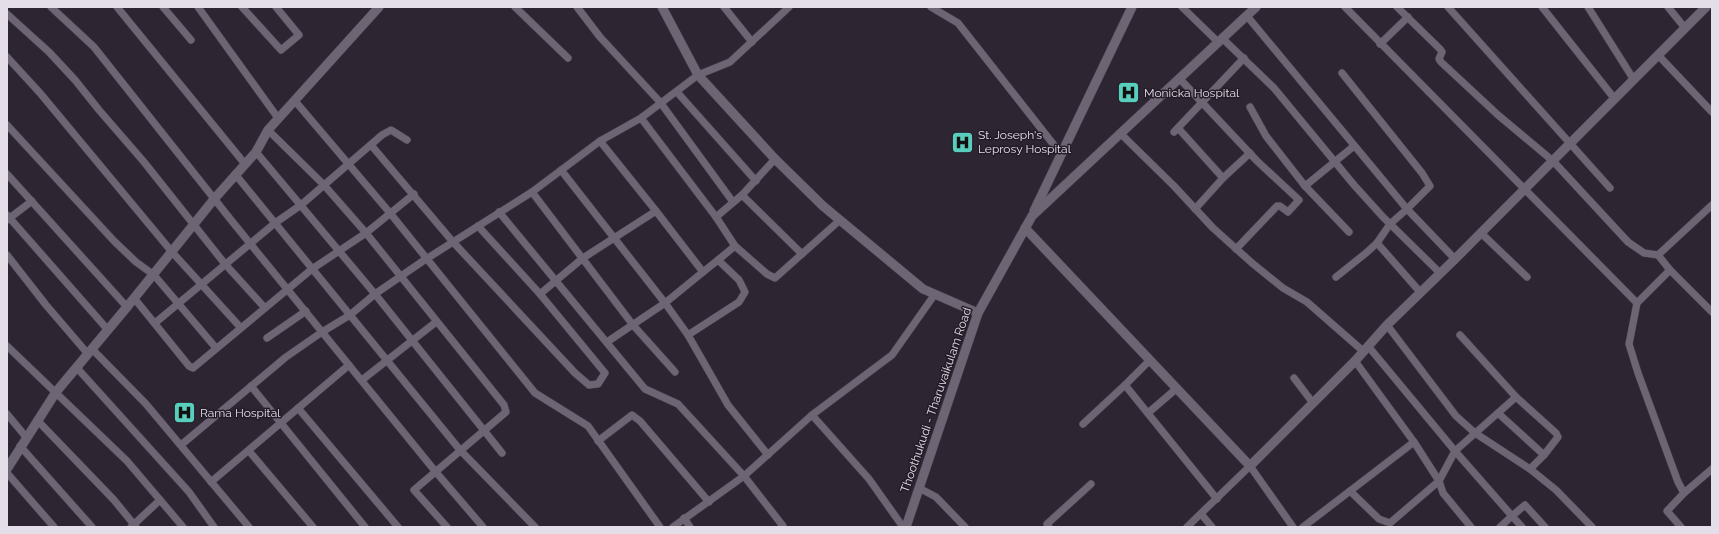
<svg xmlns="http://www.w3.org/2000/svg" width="1719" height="534" font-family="Raleway,sans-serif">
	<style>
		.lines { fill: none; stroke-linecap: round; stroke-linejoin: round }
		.street-casing { stroke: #46404b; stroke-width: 8 }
		.secondary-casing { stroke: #46404b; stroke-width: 10 }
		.street { stroke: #6e6574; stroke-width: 7 }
		.secondary { stroke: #6e6574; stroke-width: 9 }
		.labels { text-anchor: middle; stroke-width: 3; stroke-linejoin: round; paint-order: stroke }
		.poi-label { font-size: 12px; fill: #e3dee7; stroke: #231c28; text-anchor: start }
		.street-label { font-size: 12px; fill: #e3dee7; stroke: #231c28 }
	</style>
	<rect width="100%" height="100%" fill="#2d2532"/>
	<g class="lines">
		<defs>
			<g id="street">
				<path d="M51 7 94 47 231 220 435 471 483 527"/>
				<path d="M117 7 245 164"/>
				<path d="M163 7 191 40"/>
				<path d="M198 7 278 118"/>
				<path d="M242 7 281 50 299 35 276 7"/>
				<path d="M515 7 568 58"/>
				<path d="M577 7 600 37 660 102 733 202"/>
				<path d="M724 7 752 42"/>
				<path d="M931 7 958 23 1061 154"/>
				<path d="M1182 7 1218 42"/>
				<path d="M1345 7 1637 303 1670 270 1712 312"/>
				<path d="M1397 7 1440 49 1442 52 1439 59 1441 62 1498 115 1553 161 1628 242 1644 253 1658 255 1670 270"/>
				<path d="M1448 7 1610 188"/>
				<path d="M1542 7 1614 98"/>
				<path d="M1588 7 1634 80"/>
				<path d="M1668 7 1685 28"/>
				<path d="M7 14 49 52 75 80 99 110 144 162 225 264 265 308"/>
				<path d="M1247 16 1407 209 1390 224 1377 243 1366 253 1336 277"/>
				<path d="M1222 38 1274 88 1354 185 1383 217 1440 273"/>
				<path d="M1380 44 1408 17"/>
				<path d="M1658 55 1712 112"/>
				<path d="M7 57 40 93 172 252 241 328"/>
				<path d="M1342 73 1422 173 1430 186 1407 209 1455 259"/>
				<path d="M1179 78 1257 161 1299 200 1288 212 1280 206H1277L1236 249"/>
				<path d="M677 92 756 181"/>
				<path d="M295 101 390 213 535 393 588 426 660 527"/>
				<path d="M1250 107 1266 136 1305 186 1354 146"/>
				<path d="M641 118 716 217 735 246 718 260"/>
				<path d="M7 125 114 241 136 262 154 275 216 348"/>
				<path d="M1178 128 1223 178 1195 209"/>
				<path d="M268 130 324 185 366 233 504 405 506 412 414 490 447 527"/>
				<path d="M1174 132 1244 58"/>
				<path d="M1121 134 1174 186 1213 228 1252 263 1283 288 1307 302 1363 351"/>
				<path d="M371 145 453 242 575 373 589 385 598 384 605 373 540 294 478 226"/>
				<path d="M256 152 375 294 502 453"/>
				<path d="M561 170 665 303 688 335 728 405 768 455"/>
				<path d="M7 174 127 307"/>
				<path d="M235 174 460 450 535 527"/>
				<path d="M1223 178 1250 153"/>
				<path d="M1305 186 1349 232"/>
				<path d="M532 192 633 325 675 372"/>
				<path d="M742 195 802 254"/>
				<path d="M499 212 645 389 678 404 744 476 673 527"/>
				<path d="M7 215 108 330"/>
				<path d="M716 217 742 195 775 159"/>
				<path d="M7 220 32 201"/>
				<path d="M1481 233 1527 277"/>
				<path d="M1377 243 1421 293"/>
				<path d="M735 246 767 274 775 278 840 220"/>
				<path d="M7 255 46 305 88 354"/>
				<path d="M1658 255 1712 205"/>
				<path d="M540 294 583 258 656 211 600 141"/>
				<path d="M134 298 189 366 193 368 312 269 366 233 414 194"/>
				<path d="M1637 303 1629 344 1638 373 1678 482 1684 493"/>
				<path d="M155 323 275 223 301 205 382 135 391 130 407 140"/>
				<path d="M1387 325 1456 416 1475 433 1530 469 1544 455 1558 437 1556 433 1516 397"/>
				<path d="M688 335 739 302 745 292 739 280 718 260 703 272"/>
				<path d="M1460 335 1516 397 1455 451 1439 481 1443 493 1471 527"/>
				<path d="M267 338 306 311"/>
				<path d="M607 342 665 303 703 272 656 211"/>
				<path d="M7 346 127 461 183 527"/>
				<path d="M1368 346 1455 451 1512 516 1525 505 1545 527"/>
				<path d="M92 349 146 404 249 527"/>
				<path d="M1150 360 1125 385 1217 499"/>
				<path d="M77 368 189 492 214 527"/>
				<path d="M1294 378 1313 403"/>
				<path d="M362 380 436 322"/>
				<path d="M251 386 365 527"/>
				<path d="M298 408 398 527"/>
				<path d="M1148 413 1176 389"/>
				<path d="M1498 413 1544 455"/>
				<path d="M7 414 26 437"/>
				<path d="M812 415 892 355 935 294"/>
				<path d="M37 420 114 500 136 527"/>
				<path d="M1083 424 1125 385"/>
				<path d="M598 441 632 415 640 421 709 502"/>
				<path d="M181 445 286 357 322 332 350 315 375 294 423 261 532 192 600 141 641 118 698 75 730 62 789 7"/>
				<path d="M20 446 92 527"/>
				<path d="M249 451 313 527"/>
				<path d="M1530 469 1556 490 1592 527"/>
				<path d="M7 473 54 527"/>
				<path d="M211 482 349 365"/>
				<path d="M919 488 936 497 965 527"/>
				<path d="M1350 491 1379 519 1390 523 1439 481 1414 442"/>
				<path d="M1201 514 1212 527"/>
				<path d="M684 518 690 527"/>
				<path d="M131 527 160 500"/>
				<path d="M781 527 783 526 744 476 812 415 869 479 903 527"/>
				<path d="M1049 527 1047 524 1091 484"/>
				<path d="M1187 527 1250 466 1293 527"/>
				<path d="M1303 527 1414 442 1355 361"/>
				<path d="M1500 527 1512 516 1522 527"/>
				<path d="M1681 527 1667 511 1684 493 1712 469"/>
			</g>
			<g id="secondary">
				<path d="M662 7 698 75 775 159 823 206 923 289 978 313"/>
				<path d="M1034 211 1132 7"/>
				<path d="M1025 228 1250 466 1355 361 1387 325 1455 259 1706 7"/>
				<path d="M7 469 56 392 127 307 215 198 256 152 268 130 379 7"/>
				<path d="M906 527 978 313 1032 216 1256 7"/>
			</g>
		</defs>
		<use href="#street" class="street-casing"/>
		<use href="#secondary" class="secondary-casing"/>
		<use href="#street" class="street"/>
		<use href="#secondary" class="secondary"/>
	</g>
	<defs>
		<symbol id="hospital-square" viewBox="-11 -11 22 22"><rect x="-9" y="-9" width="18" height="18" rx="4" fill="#5acebd" stroke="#231c28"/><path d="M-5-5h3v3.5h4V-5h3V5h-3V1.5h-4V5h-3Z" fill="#111"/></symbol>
	</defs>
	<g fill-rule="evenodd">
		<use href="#hospital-square" x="1116" y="80" width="25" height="25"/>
		<use href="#hospital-square" x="950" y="130" width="25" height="25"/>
		<use href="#hospital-square" x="172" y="400" width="25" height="25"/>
	</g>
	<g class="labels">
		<g class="poi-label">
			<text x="1144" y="97">Monicka Hospital</text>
			<text x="978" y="139">St. Joseph's<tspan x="978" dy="14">Leprosy Hospital</tspan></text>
			<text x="200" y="417">Rama Hospital</text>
		</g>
		<g class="street-label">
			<text transform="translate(936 400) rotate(-71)" y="4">Thoothukudi - Tharuvaikulam Road</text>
		</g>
	</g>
	<rect width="1719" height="534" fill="none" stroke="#e3dee7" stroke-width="16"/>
</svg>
